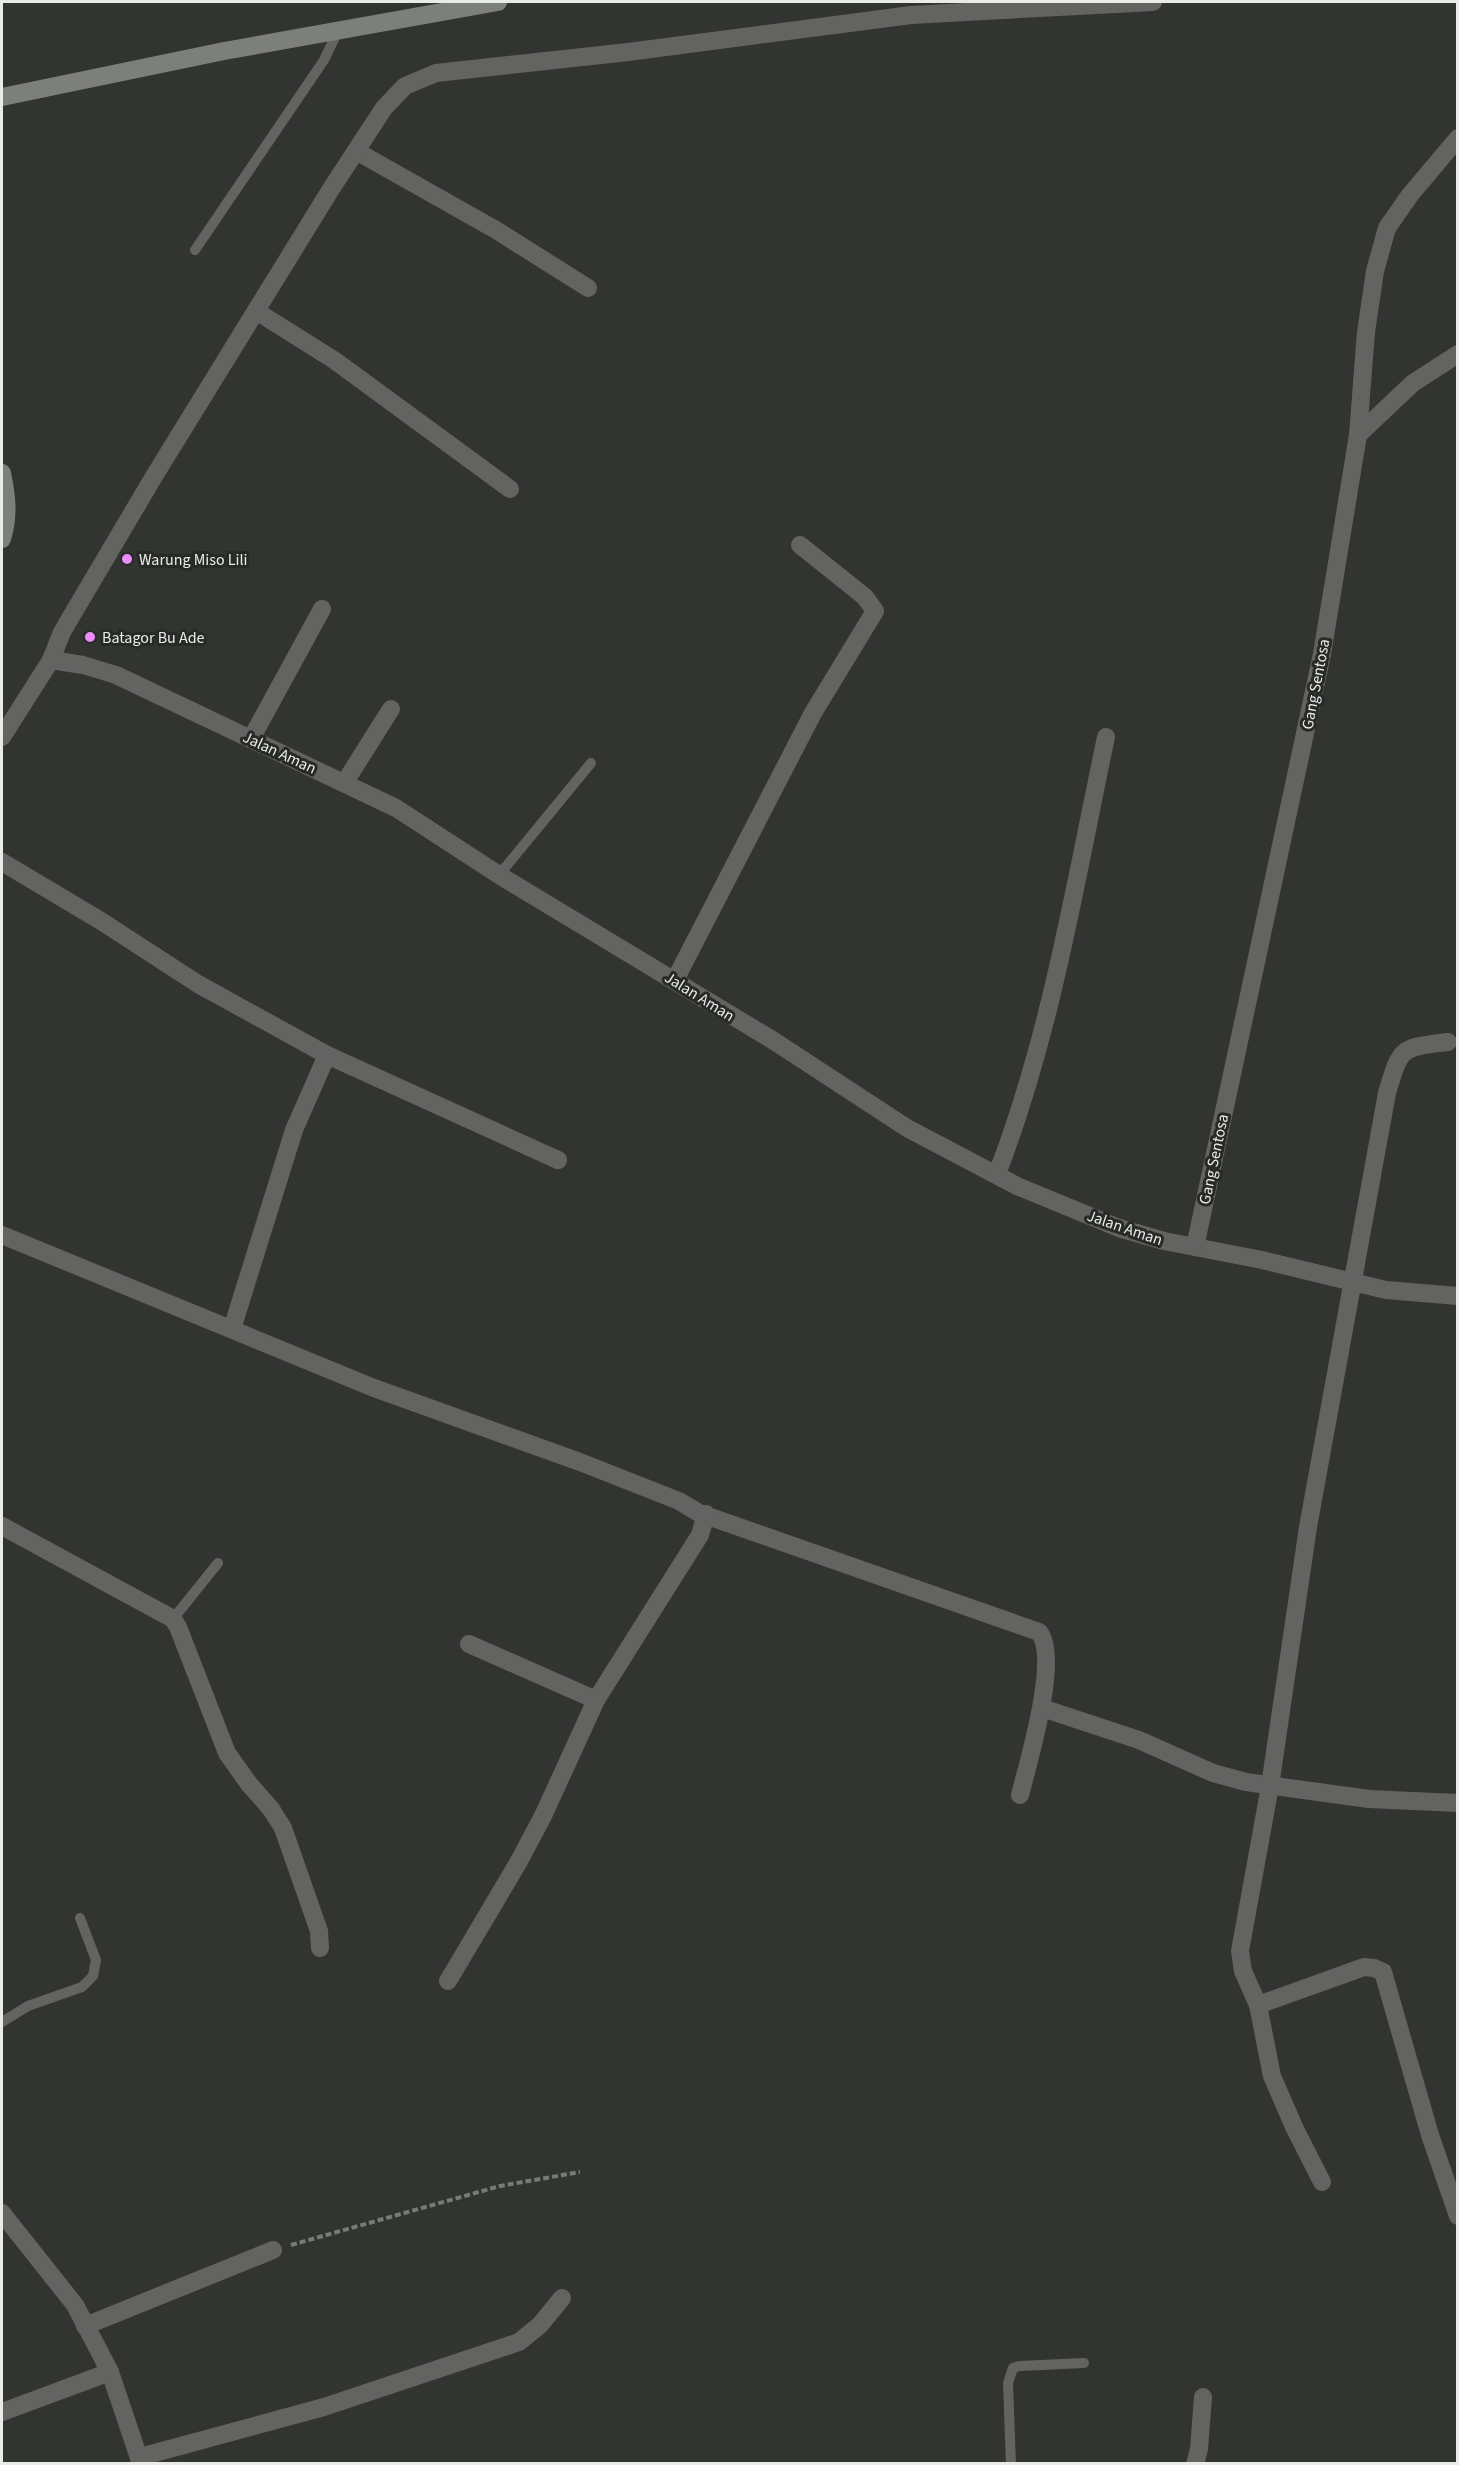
<svg xmlns="http://www.w3.org/2000/svg" width="1459" height="2465" font-family="'Source Sans 3',sans-serif">
	<style>
		.lines { fill: none; stroke-linecap: round; stroke-linejoin: round }
		.path { stroke: #787b78; stroke-width: 4; stroke-dasharray: 6 3; stroke-linecap: butt }
		.lane { stroke: #636462; stroke-width: 10 }
		.street { stroke: #636462; stroke-width: 18 }
		.secondary { stroke: #7d7f7c; stroke-width: 18 }
		.poi-dot { fill: #ec8cfb; stroke: #272a26; stroke-width: 2 }
		.labels { text-anchor: middle; stroke-width: 6; stroke-linejoin: round; paint-order: stroke }
		.poi-label { font-size: 16px; fill: #e9ebe9; stroke: #272a26; text-anchor: start }
		.street-label { font-size: 16px; fill: #e9ebe9; stroke: #272a26 }
	</style>
	<rect width="100%" height="100%" fill="#313430"/>
	<g class="lines">
		<path class="path" d="M291 2245 500 2186 580 2172"/>
		<g class="lane">
			<path d="M195 250 324 60 338 31"/>
			<path d="M499 875 591 763"/>
			<path d="M173 1619 218 1563"/>
			<path d="M2 2022 28 2006 82 1987 93 1976 96 1960 80 1918"/>
			<path d="M1011 2464 1008 2383 1013 2368 1019 2366 1084 2363"/>
		</g>
		<g class="street">
			<path d="M356 151 496 230 588 288"/>
			<path d="M256 311 334 360 510 489"/>
			<path d="M1358 435 1413 383 1458 354"/>
			<path d="M51 660 83 665 116 675 396 808 499 875 774 1041 907 1128 1017 1186 1119 1228 1164 1241 1262 1260 1386 1290 1458 1296"/>
			<path d="M2 737 51 660 62 632 153 478 331 189 384 108 405 86 436 73 628 52 911 15 1153 2"/>
			<path d="M251 739 322 609"/>
			<path d="M345 782 391 709"/>
			<path d="M2 862 101 921 198 984 327 1055 558 1160"/>
			<path d="M675 980 813 713 875 611 865 597 800 545"/>
			<path d="M997 1174C1051 1034 1075 884 1106 737"/>
			<path d="M2 1235 374 1388 580 1462 679 1501 699 1513 1039 1632C1060 1658 1028 1763 1020 1795"/>
			<path d="M1195 1247 1322 654 1358 435 1366 332 1375 271 1387 228 1410 195 1458 138"/>
			<path d="M232 1329 294 1130 327 1055"/>
			<path d="M2 1526 164 1614 173 1619 178 1627 227 1753 249 1784 271 1809 283 1828 319 1931 320 1948"/>
			<path d="M469 1644 596 1700"/>
			<path d="M1042 1708 1139 1740 1213 1773 1246 1782 1369 1799 1458 1803"/>
			<path d="M448 1981 518 1863 543 1816 596 1700 700 1535 706 1514"/>
			<path d="M1258 2005 1364 1967 1374 1968 1383 1972 1430 2135 1458 2216"/>
			<path d="M1322 2182 1295 2129 1272 2076 1258 2005 1243 1971 1240 1951 1270 1786 1308 1527 1387 1093C1401 1046 1400 1048 1448 1042"/>
			<path d="M2 2213 75 2305 110 2372 141 2464"/>
			<path d="M85 2326 273 2250"/>
			<path d="M2 2412 110 2372"/>
			<path d="M140 2457 324 2407 519 2342 540 2325 562 2298"/>
			<path d="M1195 2464 1199 2449 1203 2397"/>
		</g>
		<g class="secondary">
			<path d="M2 97 224 51 498 2"/>
			<path d="M2 473C7 497 9 516 2 539"/>
		</g>
	</g>
	<g class="poi-dot">
		<circle cx="127" cy="559" r="6"/>
		<circle cx="90" cy="637" r="6"/>
	</g>
	<g class="labels">
		<g class="poi-label">
			<text x="139" y="565">Warung Miso Lili</text>
			<text x="102" y="643">Batagor Bu Ade</text>
		</g>
		<g class="street-label">
			<text transform="translate(1315 684) rotate(-79)" y="6">Gang Sentosa</text>
			<text transform="translate(280 752) rotate(25)" y="6">Jalan Aman</text>
			<text transform="translate(700 996) rotate(32)" y="6">Jalan Aman</text>
			<text transform="translate(1213 1159) rotate(-78)" y="6">Gang Sentosa</text>
			<text transform="translate(1125 1227) rotate(19)" y="6">Jalan Aman</text>
		</g>
	</g>
	<rect width="1459" height="2465" fill="none" stroke="#e9ebe9" stroke-width="6"/>
</svg>
